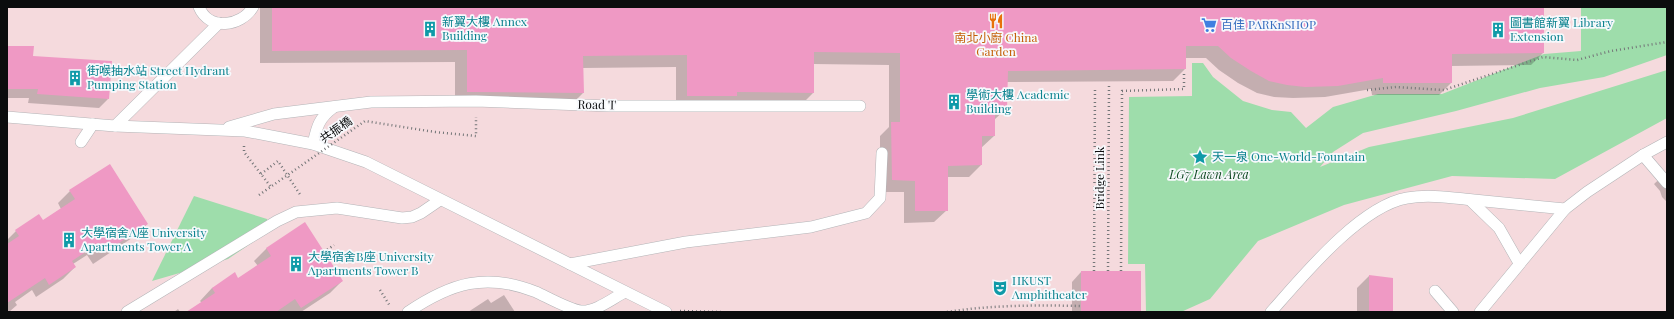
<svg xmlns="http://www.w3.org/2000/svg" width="1674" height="319" font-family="'Playfair Display','Noto Sans TC',serif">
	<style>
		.education { fill: #f5dadd }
		.green { fill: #9eddab }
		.shadow { fill: #0003 }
		.building { fill: #ef99c4 }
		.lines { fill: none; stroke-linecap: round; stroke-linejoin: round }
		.lane-casing { stroke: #b3b4b7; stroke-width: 12 }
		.path { stroke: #747678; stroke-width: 2.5; stroke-dasharray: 1 3; stroke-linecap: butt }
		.lane { stroke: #fff; stroke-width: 11 }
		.path-bridge { stroke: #747678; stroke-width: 2.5; stroke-dasharray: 1 3; stroke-linecap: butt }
		.labels { text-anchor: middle; stroke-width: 3.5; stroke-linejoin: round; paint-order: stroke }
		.culture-label { font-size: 12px; fill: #0d838f; stroke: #f7f9fc; text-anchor: start }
		.shop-label { font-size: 12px; fill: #366cbe; stroke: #f7f9fc; text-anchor: start }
		.food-label { font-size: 12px; fill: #c56008; stroke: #f7f9fc }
		.street-label { font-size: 12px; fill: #0b0c0d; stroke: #f7f9fc }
		.park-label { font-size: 12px; font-style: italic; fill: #104a24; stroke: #f7f9fc }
	</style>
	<rect width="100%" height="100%" fill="#eaecef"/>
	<rect class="education" x="7" y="7" width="1660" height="305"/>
	<g class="green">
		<path d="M1581 7H1667V55L1604 77 1540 88 1456 111 1363 133 1333 152 1320 167 1369 147 1513 118 1667 70V118L1555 179 1452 176 1344 205 1258 241 1210 299 1181 312H1146L1145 264H1128L1129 97 1192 96V63H1203L1213 77 1243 101 1272 110 1291 112 1306 128 1333 107 1378 94H1442L1544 54 1581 51Z"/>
		<path d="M194 196 267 219 269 231 228 259 152 281Z"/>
	</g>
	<g class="shadow">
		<path d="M260 7H1543V53L1531 65 1451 66V83L1439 95H1372L1371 89 1325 97 1293 98 1274 97 1257 93 1238 83 1219 70 1206 58H1185V69L1173 81 1007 82 1006 109 994 120V136L981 148V165L969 177H947V210L934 222 904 223V192H880V136L889 127V65L813 64V93L801 105 676 107V67L583 68V93L571 105 455 104V62L260 63Z"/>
		<path d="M7 47 32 56 108 99 99 108 28 103 29 98H7Z"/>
		<path d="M1667 172V202L1662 197 1660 191 1654 184Z"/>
		<path d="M70 191 147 224 135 236 93 264 87 255 73 264 75 267 63 279 36 297 32 290 15 302 17 305 9 312H7V240L16 231 43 221 61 209 58 203Z"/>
		<path d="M267 248 342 281 330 293 301 312H188L202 303 200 301 212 288 238 279 258 266 254 261Z"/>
		<path d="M1081 272 1140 312H1072V282Z"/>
		<path d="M1369 276 1392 312H1357V288Z"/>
		<path d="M504 295 515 312H468L488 299 491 303Z"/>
		<path d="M178 309 180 312H174Z"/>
	</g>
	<g class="building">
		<path d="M272 7H1544V53L1452 54V83H1383V78L1338 86 1305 87 1287 85 1269 81 1251 71 1231 58 1218 46H1186V69L1008 71 1007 109H995V136H982V165L948 166V211H915V181L892 180 891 122H900V53L814 52V93L737 92V96H687V55L583 56 584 93 467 92V50L272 51Z"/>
		<path d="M7 46H34L33 56 112 61 109 99 37 94 38 89H7Z"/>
		<path d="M110 164 148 224 105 252 99 243 72 261 76 267 49 285 45 278 7 303V244L19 236 15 230 39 214 43 220 75 199 69 190Z"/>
		<path d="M305 222 343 281 301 308 295 299 276 312H186L215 293 212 288 235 272 238 278 271 256 266 248Z"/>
		<rect x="1081" y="271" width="60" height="41"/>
		<path d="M1369 275 1393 278V312H1369Z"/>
	</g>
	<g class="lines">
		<defs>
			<g id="lane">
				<path d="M199 7C209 31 241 27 253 7"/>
				<path d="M7 117 115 126 245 131 313 144 366 162 666 312"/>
				<path d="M115 126 219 23"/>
				<path d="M229 127 274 114 371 102 476 101 610 106H860"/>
				<path d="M81 142 93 124"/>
				<path d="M313 144C317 126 319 118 334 107"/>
				<path d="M1643 155 1667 183"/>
				<path d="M1470 200 1499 228 1519 263"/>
				<path d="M570 264 686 242 811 227 866 213 880 198 882 153"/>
				<path d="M1435 291 1453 312"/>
				<path d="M127 312 277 221 296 212 337 208 402 218 412 217 421 213 440 200"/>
				<path d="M408 312C451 283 486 272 536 292 547 297 570 310 581 311 596 312 613 298 625 292"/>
				<path d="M1271 312C1302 277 1360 206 1407 198 1429 194 1453 198 1474 200 1504 203 1535 206 1565 209"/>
				<path d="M1480 312 1565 209 1587 192 1643 155 1667 142"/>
			</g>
		</defs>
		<use href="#lane" class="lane-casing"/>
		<g class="path">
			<path d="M1367 90 1396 87 1444 90 1543 57 1577 60 1611 51 1667 42"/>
			<path d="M435 132 476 136V117"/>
			<path d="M244 146V152L271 187"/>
			<path d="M261 174 278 161 301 196"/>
			<path d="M324 252 334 245"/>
			<path d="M1094 271 1095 88"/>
			<path d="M1108 271 1109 84"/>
			<path d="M1121 271 1122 91 1184 89V71"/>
			<path d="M380 290 390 306"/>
			<path d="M680 311 722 312"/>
			<path d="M947 312C990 305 1037 305 1081 306"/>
		</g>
		<use href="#lane" class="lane"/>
		<path class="path-bridge" d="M259 195 365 121 435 132"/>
	</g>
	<defs>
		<symbol id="restaurant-bare" viewBox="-9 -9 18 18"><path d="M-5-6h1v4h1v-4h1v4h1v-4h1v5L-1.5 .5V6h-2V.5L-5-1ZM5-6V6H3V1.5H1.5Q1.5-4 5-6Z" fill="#e8710a" stroke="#f7f9fc" stroke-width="2.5" paint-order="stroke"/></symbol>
		<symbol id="supermarket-bare" viewBox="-9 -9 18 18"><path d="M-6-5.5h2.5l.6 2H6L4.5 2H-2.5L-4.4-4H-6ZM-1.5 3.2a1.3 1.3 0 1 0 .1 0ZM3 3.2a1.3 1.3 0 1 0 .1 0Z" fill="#3f7fe0" stroke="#f7f9fc" stroke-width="2.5" paint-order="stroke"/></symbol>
		<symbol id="building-bare" viewBox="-9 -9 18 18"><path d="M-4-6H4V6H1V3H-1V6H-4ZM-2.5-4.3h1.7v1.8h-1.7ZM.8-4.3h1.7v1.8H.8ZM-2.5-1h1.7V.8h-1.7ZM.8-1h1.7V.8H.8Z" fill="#0f9aa8" stroke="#f7f9fc" stroke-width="2.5" paint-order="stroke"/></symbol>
		<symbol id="sight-bare" viewBox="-9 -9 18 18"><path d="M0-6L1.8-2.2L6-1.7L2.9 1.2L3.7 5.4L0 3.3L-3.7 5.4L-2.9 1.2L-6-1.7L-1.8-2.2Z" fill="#0f9aa8" stroke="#f7f9fc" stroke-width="2.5" paint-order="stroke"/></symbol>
		<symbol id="theatre-bare" viewBox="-9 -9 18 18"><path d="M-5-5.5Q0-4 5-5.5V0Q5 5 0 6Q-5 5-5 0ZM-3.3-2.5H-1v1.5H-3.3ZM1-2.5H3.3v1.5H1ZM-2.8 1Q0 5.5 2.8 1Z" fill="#0f9aa8" stroke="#f7f9fc" stroke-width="2.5" paint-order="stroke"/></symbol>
	</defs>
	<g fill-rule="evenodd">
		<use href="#restaurant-bare" x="985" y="10" width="22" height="22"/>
		<use href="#supermarket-bare" x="1198" y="14" width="22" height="22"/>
		<use href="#building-bare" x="419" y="18" width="22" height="22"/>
		<use href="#building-bare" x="1487" y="19" width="22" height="22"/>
		<use href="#building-bare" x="64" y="67" width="22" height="22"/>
		<use href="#building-bare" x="943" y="91" width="22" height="22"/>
		<use href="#sight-bare" x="1189" y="146" width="22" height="22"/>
		<use href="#building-bare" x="58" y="229" width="22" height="22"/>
		<use href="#building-bare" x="285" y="253" width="22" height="22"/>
		<use href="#theatre-bare" x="989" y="277" width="22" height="22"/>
	</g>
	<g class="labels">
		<g class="culture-label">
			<text x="442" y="26">新翼大樓 Annex<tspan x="442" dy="14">Building</tspan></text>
			<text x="1510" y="27">圖書館新翼 Library<tspan x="1510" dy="14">Extension</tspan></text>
			<text x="87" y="75">街喉抽水站 Street Hydrant<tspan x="87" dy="14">Pumping Station</tspan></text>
			<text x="966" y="99">學術大樓 Academic<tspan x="966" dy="14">Building</tspan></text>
			<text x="1212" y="161">天一泉 One-World-Fountain</text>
			<text x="81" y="237">大學宿舍A座 University<tspan x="81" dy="14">Apartments Tower A</tspan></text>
			<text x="308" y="261">大學宿舍B座 University<tspan x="308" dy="14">Apartments Tower B</tspan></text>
			<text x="1012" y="285">HKUST<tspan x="1012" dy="14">Amphitheater</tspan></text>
		</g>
		<g class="shop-label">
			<text x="1221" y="29">百佳 PARKnSHOP</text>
		</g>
		<g class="food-label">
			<text x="996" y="42">南北小廚 China<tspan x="996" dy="14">Garden</tspan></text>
		</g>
		<g class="street-label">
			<text transform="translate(597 105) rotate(1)" y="4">Road 'I'</text>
			<text transform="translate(336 130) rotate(-35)" y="4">共振橋</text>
			<text transform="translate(1100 178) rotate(-90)" y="4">Bridge Link</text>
		</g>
		<g class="park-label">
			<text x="1209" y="179">LG7 Lawn Area</text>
		</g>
	</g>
	<rect width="1674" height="319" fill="none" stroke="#0b0c0d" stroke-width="16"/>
</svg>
